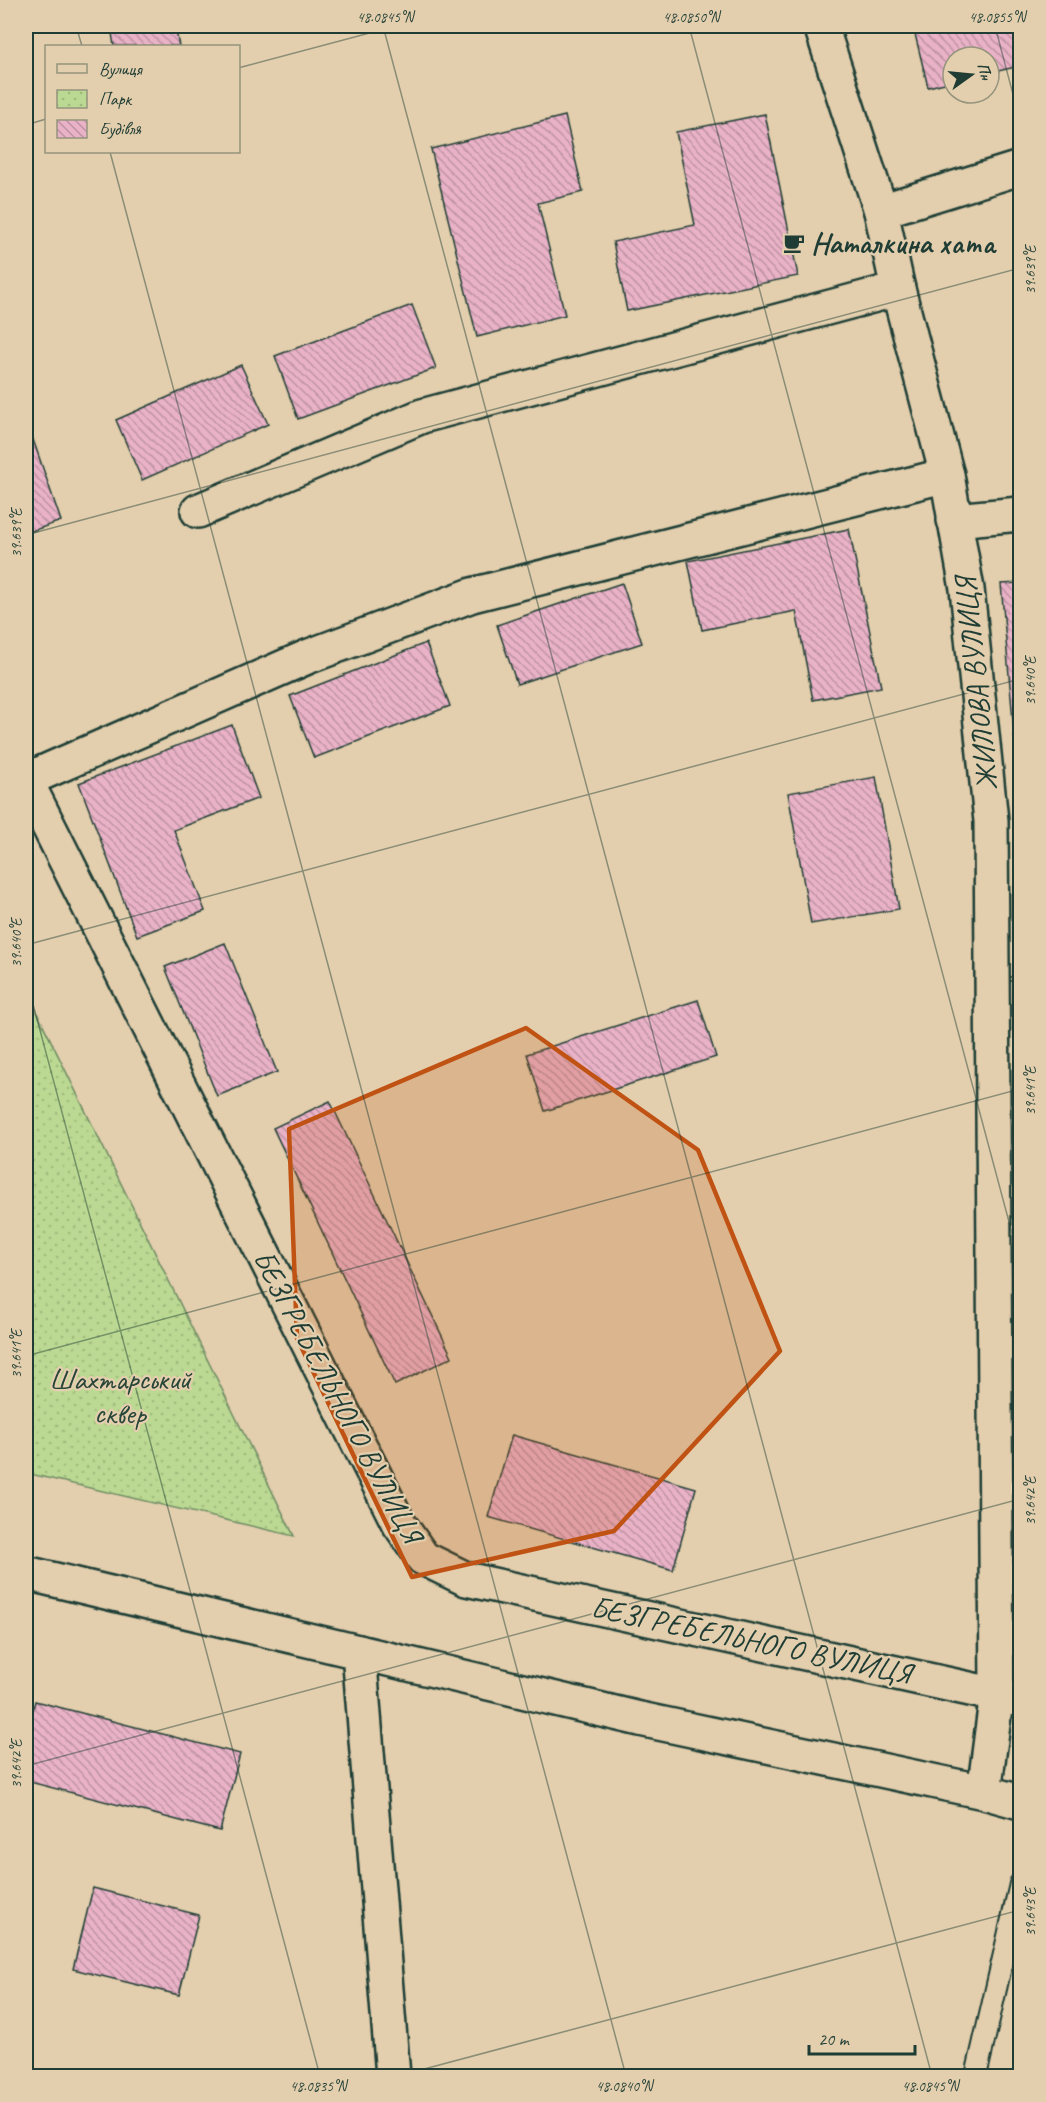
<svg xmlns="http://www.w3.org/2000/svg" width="1046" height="2102" font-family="Caveat,sans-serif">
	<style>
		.park { fill: url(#park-dots); stroke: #6d8b63; stroke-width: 1.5 }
		.building { fill: url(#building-back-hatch); stroke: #1f3d34; stroke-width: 1.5 }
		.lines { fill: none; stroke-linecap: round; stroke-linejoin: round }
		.lane-casing { stroke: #1f3d34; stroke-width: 24 }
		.street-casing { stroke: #1f3d34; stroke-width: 38 }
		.secondary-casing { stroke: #1f3d34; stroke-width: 38 }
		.lane { stroke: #e3cead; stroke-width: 20 }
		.street { stroke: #e3cead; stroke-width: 33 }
		.secondary { stroke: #e3cead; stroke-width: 33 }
		.marked { fill: #c05314; fill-opacity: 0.2; stroke: #c05314; stroke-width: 4.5; stroke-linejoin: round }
		.ticks { fill: none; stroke: #1f3d34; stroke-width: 1.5; stroke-opacity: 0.45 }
		.labels { text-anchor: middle; stroke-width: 4.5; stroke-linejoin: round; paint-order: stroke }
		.poi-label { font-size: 30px; font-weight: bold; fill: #1f3d34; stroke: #e3cead; text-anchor: start }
		.street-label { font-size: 30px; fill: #1f3d34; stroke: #e3cead }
		.park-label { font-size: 30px; fill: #274539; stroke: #e3cead }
		.neatline { fill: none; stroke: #1f3d34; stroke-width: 2 }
		.ticks-label { font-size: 15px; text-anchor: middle; fill: #1f3d34 }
	</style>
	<defs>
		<pattern id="park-dots" width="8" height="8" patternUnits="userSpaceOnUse" patternTransform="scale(1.5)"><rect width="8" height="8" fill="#bbd992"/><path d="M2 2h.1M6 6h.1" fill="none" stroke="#a0bb7e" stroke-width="1.8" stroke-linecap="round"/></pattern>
		<pattern id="building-back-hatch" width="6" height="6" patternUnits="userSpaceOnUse" patternTransform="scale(1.5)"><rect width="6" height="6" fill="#eab2c7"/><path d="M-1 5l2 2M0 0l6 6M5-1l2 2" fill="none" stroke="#bd92a2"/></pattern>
	</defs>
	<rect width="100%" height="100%" fill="#e3cead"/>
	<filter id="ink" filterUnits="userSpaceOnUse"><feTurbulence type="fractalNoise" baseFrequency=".0167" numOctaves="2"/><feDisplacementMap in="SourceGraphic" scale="12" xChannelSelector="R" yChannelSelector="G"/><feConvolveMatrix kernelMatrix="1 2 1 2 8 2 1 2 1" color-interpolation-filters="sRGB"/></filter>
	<g filter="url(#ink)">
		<path class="park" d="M26 990 294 1536 26 1473Z"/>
		<g class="building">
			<path d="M111 26H175L179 46H114Z"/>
			<path d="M913 26H1020V66L989 73V57H953V81L928 87Z"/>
			<path d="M765 114 798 276 627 311 613 242 695 225 676 132Z"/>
			<path d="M565 116 583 192 538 203 565 315 477 337 431 149Z"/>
			<path d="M412 305 436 368 298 419 275 356Z"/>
			<path d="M241 365 268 424 142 480 116 420Z"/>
			<path d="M26 419 61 521 26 533Z"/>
			<path d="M849 529 881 687 813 700 796 611 702 630 688 561Z"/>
			<path d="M622 583 642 643 517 684 497 625Z"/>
			<path d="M1020 583V766H1017L1001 584Z"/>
			<path d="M426 643 450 706 314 758 290 696Z"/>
			<path d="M232 725 259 798 174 830 205 911 137 936 79 783Z"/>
			<path d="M876 777 899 909 811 924 788 793Z"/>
			<path d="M225 943 277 1072 217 1096 165 967Z"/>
			<path d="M698 1000 716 1057 545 1111 527 1054Z"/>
			<path d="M330 1101 452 1357 395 1385 273 1128Z"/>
			<path d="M512 1435 696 1488 673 1570 488 1517Z"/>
			<path d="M35 1701 240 1754 220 1831 26 1781V1740Z"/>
			<path d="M93 1888 199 1915 179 1995 73 1969Z"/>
		</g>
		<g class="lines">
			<defs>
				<path id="lane" d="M976 2076 1020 1884"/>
				<g id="street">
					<path d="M821 26 881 211"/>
					<path d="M198 511 422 416 898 289"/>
					<path d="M26 780 307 657 472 595 947 475"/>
					<path d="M26 781 398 1522 423 1558 466 1579 1020 1700"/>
					<path d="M359 1652 393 2076"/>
				</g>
				<g id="secondary">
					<path d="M954 520 1020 514"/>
					<path d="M26 1573 640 1719 984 1792 1020 1802"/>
					<path d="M984 1792 997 1693 991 821 967 589 947 475 898 289 881 211 1020 168"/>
				</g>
			</defs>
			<use href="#lane" class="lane-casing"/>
			<use href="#street" class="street-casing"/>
			<use href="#secondary" class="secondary-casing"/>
			<use href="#lane" class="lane"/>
			<use href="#street" class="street"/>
			<use href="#secondary" class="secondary"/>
		</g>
	</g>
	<path class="marked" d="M526 1028 698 1150 780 1351 614 1531 412 1577 297 1338 289 1129Z"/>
	<path class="ticks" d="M76 26 82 46M383 26 932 2076M689 26 1020 1263M995 26 1020 121M238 68 396 26M26 125 46 119M110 152 626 2076M26 535 1020 268M26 945 1020 679M26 978 320 2076M26 1356 1020 1089M26 1766 1020 1499M398 2076 1020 1910"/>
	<defs>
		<symbol id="cafe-bare" viewBox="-9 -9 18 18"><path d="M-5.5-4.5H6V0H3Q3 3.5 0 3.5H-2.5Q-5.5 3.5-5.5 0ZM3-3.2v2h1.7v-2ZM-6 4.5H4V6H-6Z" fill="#1f3d34" stroke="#e3cead" stroke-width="2.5" paint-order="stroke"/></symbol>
	</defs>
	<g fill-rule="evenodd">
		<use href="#cafe-bare" x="779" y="228" width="30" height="30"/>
	</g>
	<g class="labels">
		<g class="poi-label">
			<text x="811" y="253">Наталкина хата</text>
		</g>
		<g class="street-label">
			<text transform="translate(976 684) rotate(-96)" y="10">ЖИЛОВА ВУЛИЦЯ</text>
			<text transform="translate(338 1396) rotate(62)" y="10">БЕЗГРЕБЕЛЬНОГО ВУЛИЦЯ</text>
			<text transform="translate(751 1640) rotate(12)" y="10">БЕЗГРЕБЕЛЬНОГО ВУЛИЦЯ</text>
		</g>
		<g class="park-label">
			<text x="120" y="1389">Шахтарський<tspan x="120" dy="34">сквер</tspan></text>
		</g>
	</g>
	<rect width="1046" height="2102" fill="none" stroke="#e3cead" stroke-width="66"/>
	<rect x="45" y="45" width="195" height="108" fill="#e3cead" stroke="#95947d" stroke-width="1.5"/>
	<rect x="57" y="64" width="30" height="9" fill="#e3cead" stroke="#95947d" stroke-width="1.5"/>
	<text x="99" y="75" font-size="18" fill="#1f3d34">Вулиця</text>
	<rect x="57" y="90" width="30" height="18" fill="url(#park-dots)" stroke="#95947d" stroke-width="1.5"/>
	<text x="99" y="105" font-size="18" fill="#1f3d34">Парк</text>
	<rect x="57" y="120" width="30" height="18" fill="url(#building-back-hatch)" stroke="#95947d" stroke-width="1.5"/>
	<text x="99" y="135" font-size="18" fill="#1f3d34">Будівля</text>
	<g transform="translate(971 75) rotate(75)"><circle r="28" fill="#e3cead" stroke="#95947d" stroke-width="1.5"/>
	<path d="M0-4.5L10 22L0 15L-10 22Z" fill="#1f3d34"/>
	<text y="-9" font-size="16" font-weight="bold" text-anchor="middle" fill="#1f3d34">Пн</text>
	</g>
	<path d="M809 2045v9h106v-9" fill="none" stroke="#1f3d34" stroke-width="3"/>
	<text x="818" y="2045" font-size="18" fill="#1f3d34" stroke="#e3cead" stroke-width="4.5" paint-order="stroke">20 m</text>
	<rect x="33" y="33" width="980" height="2036" class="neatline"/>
	<g class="ticks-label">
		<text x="385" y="22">48.0845°N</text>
		<text x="691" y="22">48.0850°N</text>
		<text x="997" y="22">48.0855°N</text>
		<text transform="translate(1030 270) rotate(-90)" y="5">39.639°E</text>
		<text transform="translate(16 533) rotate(-90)" y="5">39.639°E</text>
		<text transform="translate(1030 681) rotate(-90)" y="5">39.640°E</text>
		<text transform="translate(16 943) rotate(-90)" y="5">39.640°E</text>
		<text transform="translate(1030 1091) rotate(-90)" y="5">39.641°E</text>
		<text transform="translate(16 1354) rotate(-90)" y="5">39.641°E</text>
		<text transform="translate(1030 1501) rotate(-90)" y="5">39.642°E</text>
		<text transform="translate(16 1764) rotate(-90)" y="5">39.642°E</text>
		<text transform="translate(1030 1912) rotate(-90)" y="5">39.643°E</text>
		<text x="318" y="2091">48.0835°N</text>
		<text x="624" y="2091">48.0840°N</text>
		<text x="930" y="2091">48.0845°N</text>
	</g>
</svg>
